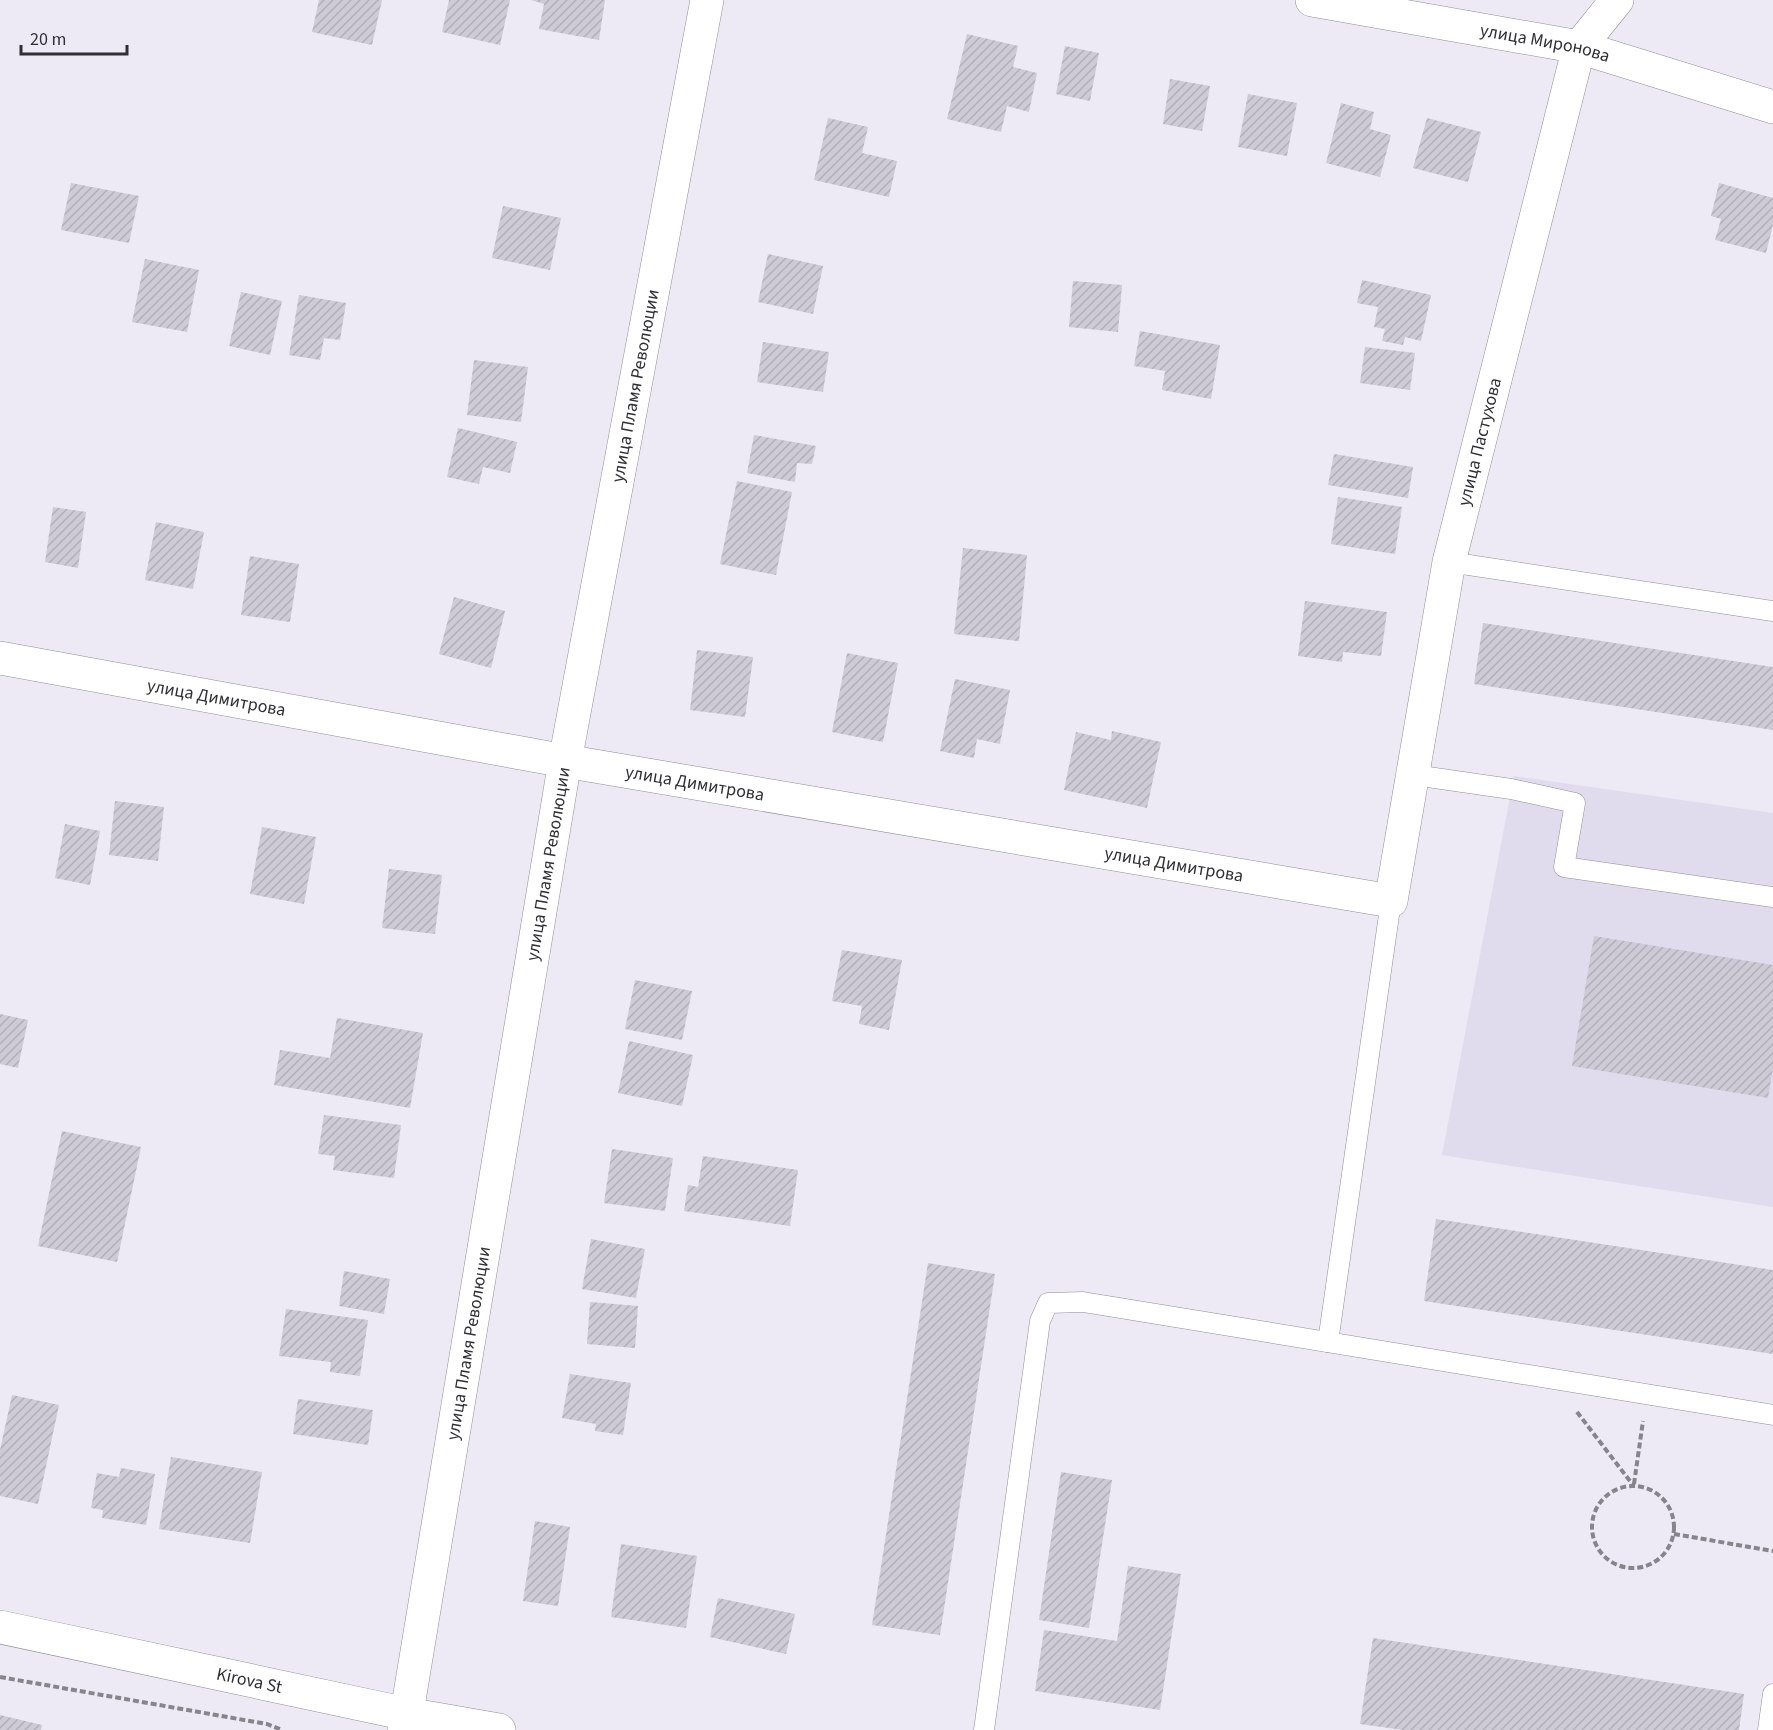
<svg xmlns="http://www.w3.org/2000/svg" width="1773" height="1730" font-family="'Source Sans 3',sans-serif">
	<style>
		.built { fill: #e1dbee }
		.building { fill: url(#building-hatch) }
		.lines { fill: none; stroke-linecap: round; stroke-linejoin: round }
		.service-casing { stroke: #918e99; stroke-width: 21 }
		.minor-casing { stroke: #918e99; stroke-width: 34 }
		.tertiary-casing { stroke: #918e99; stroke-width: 34 }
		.secondary-casing { stroke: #918e99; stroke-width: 34 }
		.path { stroke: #87848c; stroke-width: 4; stroke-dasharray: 6 3; stroke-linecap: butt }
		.service { stroke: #fff; stroke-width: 20 }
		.minor { stroke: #fff; stroke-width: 33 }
		.tertiary { stroke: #fff; stroke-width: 33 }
		.secondary { stroke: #fff; stroke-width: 33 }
		.labels { text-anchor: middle; stroke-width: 5; stroke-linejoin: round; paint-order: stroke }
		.street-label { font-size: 18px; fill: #312f34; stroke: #ede9f5 }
	</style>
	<defs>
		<pattern id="building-hatch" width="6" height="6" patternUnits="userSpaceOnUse" patternTransform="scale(1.5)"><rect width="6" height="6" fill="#cecbd6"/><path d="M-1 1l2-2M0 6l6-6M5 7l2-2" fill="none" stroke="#b1afb8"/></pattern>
	</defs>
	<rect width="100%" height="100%" fill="#ede9f5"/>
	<path class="built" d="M1514 776 1773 813V1207L1442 1155Z"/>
	<g class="building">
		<path d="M319 0H382L372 45 312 32Z"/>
		<path d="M449 0H510L500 45 442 32Z"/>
		<path d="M531 0H605L599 40 539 29 544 4Z"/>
		<path d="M967 34 1018 46 1013 67 1037 73 1029 112 1007 106 1001 132 947 119Z"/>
		<path d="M1065 46 1099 53 1090 101 1056 94Z"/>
		<path d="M1170 79 1210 86 1202 131 1163 124Z"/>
		<path d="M1248 94 1297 103 1287 156 1238 147Z"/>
		<path d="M1341 103 1374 112 1370 129 1391 135 1380 177 1326 163Z"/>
		<path d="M828 118 868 127 862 153 897 161 889 197 814 180Z"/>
		<path d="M1427 118 1481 132 1468 182 1413 168Z"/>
		<path d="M71 183 139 196 129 243 61 230Z"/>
		<path d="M1719 183 1773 198V225L1766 253 1715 240 1721 219 1711 216Z"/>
		<path d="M503 206 561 218 550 270 492 258Z"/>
		<path d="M768 254 823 266 813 314 758 302Z"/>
		<path d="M145 259 199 270 187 332 132 322Z"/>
		<path d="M1362 280 1431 295 1421 341 1405 337 1403 345 1382 341 1385 329 1374 327 1378 307 1357 303Z"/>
		<path d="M1073 281 1122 285 1118 332 1069 327Z"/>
		<path d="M241 292 282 301 270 355 229 346Z"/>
		<path d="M299 295 346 303 340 340 324 338 320 360 289 355Z"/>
		<path d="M1140 331 1220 345 1211 399 1162 390 1165 371 1134 366Z"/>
		<path d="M763 342 829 352 823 392 757 382Z"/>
		<path d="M1365 347 1415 353 1410 390 1360 383Z"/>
		<path d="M474 360 528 367 521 422 467 415Z"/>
		<path d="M458 428 517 442 510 473 483 467 479 484 447 477Z"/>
		<path d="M754 435 816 446 812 464 797 463 795 482 747 473Z"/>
		<path d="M1334 454 1413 467 1408 498 1328 485Z"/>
		<path d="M737 481 792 492 776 575 720 564Z"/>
		<path d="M1338 497 1402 507 1395 554 1331 544Z"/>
		<path d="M53 507 86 512 78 568 45 562Z"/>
		<path d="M156 522 204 532 193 589 145 580Z"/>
		<path d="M963 548 1027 555 1019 641 954 634Z"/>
		<path d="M250 556 299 564 290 622 241 615Z"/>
		<path d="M454 597 505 611 491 668 439 654Z"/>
		<path d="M1305 601 1387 612 1381 656 1343 652 1342 662 1298 656Z"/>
		<path d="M1483 623 1773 667V730L1474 684Z"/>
		<path d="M697 650 753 657 745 717 690 710Z"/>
		<path d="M847 653 898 663 883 742 832 732Z"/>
		<path d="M955 679 1010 690 1000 744 977 739 974 758 940 751Z"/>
		<path d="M1112 731 1161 742 1147 808 1064 790 1076 732 1111 740Z"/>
		<path d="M115 801 164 807 158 861 109 855Z"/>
		<path d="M65 824 100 831 90 885 55 878Z"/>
		<path d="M262 827 316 837 304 904 250 894Z"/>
		<path d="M389 869 442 875 435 934 382 928Z"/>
		<path d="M1594 936 1773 965V1068L1768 1098 1572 1066Z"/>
		<path d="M842 950 902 960 889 1030 859 1024 862 1006 832 1001Z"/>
		<path d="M635 980 692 991 682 1040 625 1029Z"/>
		<path d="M0 1014 28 1020 18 1068 0 1064Z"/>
		<path d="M337 1018 423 1033 410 1108 274 1085 280 1050 330 1058Z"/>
		<path d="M629 1041 693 1055 682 1106 618 1093Z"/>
		<path d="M324 1115 401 1125 394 1178 333 1170 335 1156 318 1154Z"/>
		<path d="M62 1131 141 1147 117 1262 38 1246Z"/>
		<path d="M612 1149 673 1158 665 1211 604 1203Z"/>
		<path d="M703 1156 798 1170 790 1226 684 1211 688 1185 698 1187Z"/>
		<path d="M1436 1219 1773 1270V1354L1424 1301Z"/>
		<path d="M591 1239 645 1249 636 1298 582 1289Z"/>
		<path d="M928 1263 995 1274 940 1635 872 1625Z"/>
		<path d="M344 1271 390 1279 384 1314 339 1306Z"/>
		<path d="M590 1302 638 1306 635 1348 587 1344Z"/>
		<path d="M286 1309 368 1320 360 1376 330 1372 331 1362 279 1356Z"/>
		<path d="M570 1374 631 1383 623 1435 595 1431 596 1424 562 1418Z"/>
		<path d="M12 1395 59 1405 38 1504 0 1496V1450Z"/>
		<path d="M298 1399 373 1410 368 1445 293 1434Z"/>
		<path d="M171 1457 262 1472 250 1543 159 1529Z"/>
		<path d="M121 1468 155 1474 146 1525 102 1518 103 1510 91 1508 97 1473 119 1477Z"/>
		<path d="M1061 1472 1112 1480 1089 1628 1039 1620Z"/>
		<path d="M535 1521 570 1527 558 1606 523 1601Z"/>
		<path d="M621 1544 697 1556 686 1628 611 1617Z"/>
		<path d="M1128 1566 1181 1574 1160 1710 1035 1691 1044 1630 1117 1641Z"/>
		<path d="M718 1598 795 1614 786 1654 710 1637Z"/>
		<path d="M1373 1638 1744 1694 1739 1730H1403L1360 1724Z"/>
		<path d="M0 1715 42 1725 41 1730H0Z"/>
	</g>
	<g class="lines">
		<defs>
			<g id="service">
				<path d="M1449 562 1773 611"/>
				<path d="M1414 775 1511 789 1575 803 1564 867 1773 897"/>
				<path d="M1328 1342 1391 901"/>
				<path d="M984 1730 1040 1321 1048 1303 1083 1302 1773 1415"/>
				<path d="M1768 1730 1773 1694"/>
			</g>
			<g id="minor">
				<path id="s1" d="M1312 0 1579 47 1773 107"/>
				<path id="s2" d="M0 658 565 761 1391 901 1449 562 1579 47 1617 0"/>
			</g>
			<g id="tertiary">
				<path id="s3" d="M404 1730 565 761 707 0"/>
			</g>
			<g id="secondary">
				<path id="s4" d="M0 1627 407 1714 499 1730"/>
			</g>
		</defs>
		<use href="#service" class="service-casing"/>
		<use href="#minor" class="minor-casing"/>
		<use href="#tertiary" class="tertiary-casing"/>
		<use href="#secondary" class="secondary-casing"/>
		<g class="path">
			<path d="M1577 1412 1633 1485"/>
			<path d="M1634 1484 1643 1421"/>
			<circle cx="1633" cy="1527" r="41"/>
			<path d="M1674 1534 1773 1551"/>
			<path d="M0 1677 267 1724 282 1730"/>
		</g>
		<use href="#service" class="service"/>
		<use href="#minor" class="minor"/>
		<use href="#tertiary" class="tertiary"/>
		<use href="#secondary" class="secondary"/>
	</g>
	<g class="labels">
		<g class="street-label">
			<text dy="6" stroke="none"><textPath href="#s1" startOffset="237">улица Миронова</textPath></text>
			<text dy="6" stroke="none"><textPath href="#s3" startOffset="1364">улица Пламя Революции</textPath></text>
			<text dy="6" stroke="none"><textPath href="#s2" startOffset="1880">улица Пастухова</textPath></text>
			<text dy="6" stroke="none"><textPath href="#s2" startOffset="220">улица Димитрова</textPath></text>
			<text dy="6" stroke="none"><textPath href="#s2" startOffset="706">улица Димитрова</textPath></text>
			<text dy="6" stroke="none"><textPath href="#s3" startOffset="878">улица Пламя Революции</textPath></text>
			<text dy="6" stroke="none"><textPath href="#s2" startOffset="1192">улица Димитрова</textPath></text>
			<text dy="6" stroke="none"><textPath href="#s3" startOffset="392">улица Пламя Революции</textPath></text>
			<text dy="6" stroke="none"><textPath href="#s4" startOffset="255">Kirova St</textPath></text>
		</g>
	</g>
	<path d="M21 45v9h106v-9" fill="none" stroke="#312f34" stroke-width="3"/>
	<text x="30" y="45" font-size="18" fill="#312f34" stroke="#ede9f5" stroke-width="4.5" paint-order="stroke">20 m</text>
</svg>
